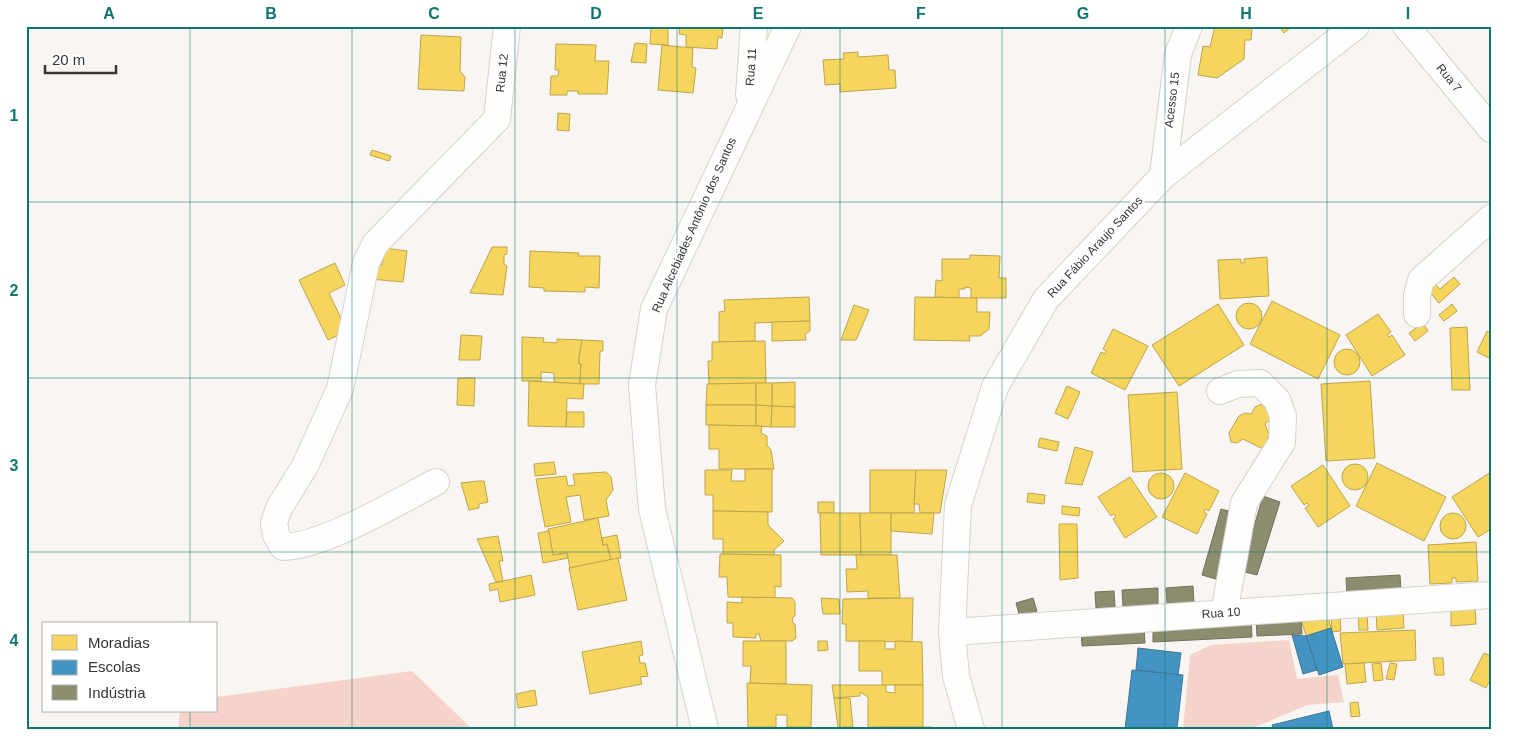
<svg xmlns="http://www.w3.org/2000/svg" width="1517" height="755" font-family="Arial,sans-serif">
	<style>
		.green { fill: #f6d3ca }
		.homes { fill: #f6d55c; stroke: #bda54f }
		.schools { fill: #4393c3; stroke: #3f7798 }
		.industry { fill: #8c8c6e; stroke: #72725c }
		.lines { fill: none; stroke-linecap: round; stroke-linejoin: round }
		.minor-casing { stroke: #d5d3d0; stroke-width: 28 }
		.minor { stroke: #fefefd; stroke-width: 26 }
		.grid { fill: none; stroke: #0f766e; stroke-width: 1; stroke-opacity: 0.55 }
		.labels { text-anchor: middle; stroke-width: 5; stroke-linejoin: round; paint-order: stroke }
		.street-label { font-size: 12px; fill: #373532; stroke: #fff }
		.neatline { fill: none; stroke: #0f766e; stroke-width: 2 }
		.grid-label { font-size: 16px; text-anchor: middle; font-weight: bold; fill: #0f766e }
	</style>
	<rect width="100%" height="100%" fill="#f8f5f2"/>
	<g class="green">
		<path d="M1289 640 1297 679 1338 675 1344 702 1308 705 1250 729H1183L1190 655 1211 645Z"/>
		<path d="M412 671 472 729H178L180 711H216V697Z"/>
	</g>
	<g class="homes">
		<path d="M680 26H723L722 38 718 37 717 49 686 47V35L679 34Z"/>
		<path d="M1215 26H1252L1251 40H1245L1244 59 1217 78 1198 75 1203 46 1210 47Z"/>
		<path d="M1279 26H1290L1291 27 1284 33Z"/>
		<path d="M651 27 668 28V45L650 44Z"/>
		<path d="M421 35 461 37 460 71 465 77 464 91 418 89Z"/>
		<path d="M635 43 647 44 646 63 631 62Z"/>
		<path d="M556 44 596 45 595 61H609L607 94H578V91H567V95H550L551 76H558L559 70H555Z"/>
		<path d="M662 45 693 48 692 67 696 68 693 93 658 90Z"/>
		<path d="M858 52V57L888 55 889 70H895L896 88 840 92V84L825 85 823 60 844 59 843 53Z"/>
		<path d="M558 113 570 114 569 131 557 130Z"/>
		<path d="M372 150 391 156 389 161 370 155Z"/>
		<path d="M492 247H507V254L504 255V264L507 266 503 295 470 293Z"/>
		<path d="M384 248 407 251 403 282 370 279 368 264 382 265Z"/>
		<path d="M530 251 579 253 578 256H600L599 288 585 287V292L544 291V288L529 287Z"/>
		<path d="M970 255 1000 256 999 278H1006V298H971V288L965 287V289H959V298L935 297 936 280 942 281V259H970Z"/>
		<path d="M1267 257 1269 296 1220 299 1218 260 1241 259V263H1244V259Z"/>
		<path d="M335 263 345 285 329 293 347 331 328 340 299 280Z"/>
		<path d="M1454 277 1460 284 1439 303 1428 290 1435 284 1440 289Z"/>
		<path d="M809 297 810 321 755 323V341L719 342V312L725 311 724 300Z"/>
		<path d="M915 297 977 298V312H990L989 329 980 336H969L970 341 914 340Z"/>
		<path d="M1272 301 1340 335 1318 379 1250 344Z"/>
		<circle cx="1249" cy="316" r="13"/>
		<path d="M1218 304 1244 345 1179 386 1152 345Z"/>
		<path d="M1452 304 1457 311 1444 321 1439 315Z"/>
		<path d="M854 305 869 310 856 340H841Z"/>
		<path d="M1378 314 1391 332 1387 335 1389 337 1392 335 1405 355 1372 376 1346 335Z"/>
		<path d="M810 321V331L805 334 806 340 772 341V322Z"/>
		<path d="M1423 323 1428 331 1415 341 1409 333Z"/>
		<path d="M1467 327 1470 390H1452L1450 328Z"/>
		<path d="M1113 329 1148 346 1125 390 1091 373 1101 352 1105 354 1106 351 1103 349Z"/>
		<path d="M1487 331 1491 333V359L1477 352Z"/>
		<path d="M461 335 482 336 480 360H459Z"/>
		<path d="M522 337 544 338 543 342 557 343V339L582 340 579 358V364H581L580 384 554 382V373L541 372V381H522Z"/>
		<path d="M582 340 603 341V351H600L599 384H580L581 364H579V358Z"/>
		<path d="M765 341 766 383 709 384 708 361H712V342Z"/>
		<circle cx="1347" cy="362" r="13"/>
		<path d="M458 378H475L474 406 457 405Z"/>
		<path d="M529 381 584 384 583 399 567 398 566 427 528 426Z"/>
		<path d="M1370 381 1375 458 1326 461 1321 384Z"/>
		<path d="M795 382V407L772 406V383Z"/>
		<path d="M756 383V405H706L707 384Z"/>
		<path d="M756 383H772V406L756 405Z"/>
		<path d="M1067 386 1080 392 1068 419 1055 413Z"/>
		<path d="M1177 392 1182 469 1133 472 1128 395Z"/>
		<path d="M1262 404 1267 406 1271 419 1265 424 1269 434 1266 446 1261 448 1243 439 1237 443 1231 442 1229 433 1239 416 1245 413 1251 414 1255 407Z"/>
		<path d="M706 405H756V426L706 425Z"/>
		<path d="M756 405 772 406 771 427 756 426Z"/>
		<path d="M772 406 795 407V427H771Z"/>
		<path d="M567 412H584V427H566Z"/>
		<path d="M709 425 762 426 761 433 767 436V445L771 450 774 469H719V449H709Z"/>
		<path d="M1040 438 1059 442 1057 451 1038 447Z"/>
		<path d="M1075 447 1093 452 1082 485 1065 483Z"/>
		<path d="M554 462 556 474 535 476 534 464Z"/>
		<path d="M1377 463 1446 497 1424 541 1356 506Z"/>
		<circle cx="1355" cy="477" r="13"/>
		<path d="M1323 465 1350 506 1318 527 1305 508 1309 505 1307 503 1304 505 1291 486Z"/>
		<path d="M745 469H772V512L713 511V495H705V470H732L731 481H745Z"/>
		<path d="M870 470H916L914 513H870Z"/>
		<path d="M916 470H947L940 513H920L919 504H914Z"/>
		<path d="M606 472 611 477 613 490 606 500 609 516 584 520 580 495 566 497 571 522 545 527 536 479 566 476 568 486 575 485 573 474Z"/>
		<path d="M1491 472V529L1478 537 1452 497Z"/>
		<path d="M1185 473 1219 491 1209 511 1205 509 1204 512 1207 514 1197 534 1162 517Z"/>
		<circle cx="1161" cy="486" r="13"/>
		<path d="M1130 477 1157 517 1125 538 1113 519 1116 517 1114 514 1111 516 1098 497Z"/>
		<path d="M478 481H484L488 502 479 504V508L469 510 461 483Z"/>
		<path d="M1028 493 1045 495 1044 504 1027 502Z"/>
		<rect x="818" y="502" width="16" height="11"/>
		<path d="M1062 506 1080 508 1079 516 1062 514Z"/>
		<path d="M713 511 768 512V525L784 541 774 550V555L723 554V539H713Z"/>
		<path d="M820 513H860L861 555H821Z"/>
		<path d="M860 513H891V555H861Z"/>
		<path d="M891 513H934L932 534 891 531Z"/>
		<circle cx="1453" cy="526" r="13"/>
		<path d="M598 518 603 545 607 544 611 560 570 568 567 553 553 555 548 529Z"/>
		<path d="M1059 524H1077L1078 578 1060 580Z"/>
		<path d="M549 531 553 555 567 553 568 558 543 563 538 533Z"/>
		<path d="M617 535 621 558 611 560 607 544 603 545 602 538Z"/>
		<path d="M498 536 503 561H499L503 581 496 582 477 539Z"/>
		<path d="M1476 542 1478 581 1456 582V578H1452V583L1430 584 1428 545Z"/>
		<path d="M720 554 781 555V587L775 586V598L728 597 727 577H719Z"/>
		<path d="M856 555H897L900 598H868V591L847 592 846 569H857Z"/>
		<path d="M618 558 627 600 578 610 569 568Z"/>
		<path d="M531 575 535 595 500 602 498 589 490 591 489 584Z"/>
		<path d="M742 597 792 598 795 602V616L792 618 793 623 795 624 796 638 792 641H761L759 634H756V638L733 637V623H727V602L742 603Z"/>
		<path d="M821 598 839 599 840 614H823Z"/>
		<path d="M913 598 912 642 846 641V624H842L843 599Z"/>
		<path d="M1475 607 1476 624 1451 626V609Z"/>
		<path d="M1403 611 1404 628 1377 630 1376 612Z"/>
		<path d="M1367 613 1368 630H1359L1358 614Z"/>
		<path d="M1327 615 1331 628 1306 636 1302 622Z"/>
		<path d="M1331 615H1340L1341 631 1332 632Z"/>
		<path d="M1415 630 1416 660 1343 664 1340 633Z"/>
		<path d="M641 641 643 655 639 656 640 663H645L648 676 640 677 642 684 590 694 582 652Z"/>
		<path d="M743 641H786V684L750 683 751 666H743Z"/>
		<path d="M818 641H827L828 650 818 651Z"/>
		<path d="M859 641H885V649H895V641L922 642 923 685H882V671H859Z"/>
		<path d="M1484 653 1491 656V678L1486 688 1470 680Z"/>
		<path d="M1433 658H1443L1444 675H1435Z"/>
		<path d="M1364 663 1366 682 1347 684 1345 664Z"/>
		<path d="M1381 663 1383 680 1374 681 1372 664Z"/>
		<path d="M1390 663 1397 664 1394 680 1386 679Z"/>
		<path d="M747 683 812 685 811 727H787V715H776V727H748Z"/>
		<path d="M832 685H886V692L895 693V685H923V727H868V697L860 692V696L834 698Z"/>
		<path d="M535 690 537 705 518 708 516 694Z"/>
		<path d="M834 698H850L853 727H838Z"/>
		<path d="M1358 702 1360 716 1351 717 1350 703Z"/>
		<rect x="885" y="727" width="46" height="2"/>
	</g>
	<g class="schools">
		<path d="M1331 628 1343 667 1319 675 1306 636Z"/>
		<path d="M1292 635 1306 636 1317 670 1303 674Z"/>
		<path d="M1138 648 1181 653 1178 675 1136 670Z"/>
		<path d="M1132 670 1183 675 1177 729H1125Z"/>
		<path d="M1329 711 1333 729H1270L1273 728 1272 725Z"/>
	</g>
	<g class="industry">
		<path d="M1263 496 1280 502 1257 575 1241 571Z"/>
		<path d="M1221 509 1239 514 1219 580 1202 575Z"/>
		<path d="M1400 575 1401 591 1347 595 1346 578Z"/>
		<path d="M1193 586 1194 603 1167 604 1166 588Z"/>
		<path d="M1158 588V605L1123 607 1122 590Z"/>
		<path d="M1114 591 1115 607 1096 608 1095 592Z"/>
		<path d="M1033 598 1037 611 1020 617 1016 603Z"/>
		<path d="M1301 617 1302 634 1257 636 1256 619Z"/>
		<path d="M1251 619 1252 637 1153 642V625Z"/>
		<path d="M1144 625 1145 643 1082 646 1081 629Z"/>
	</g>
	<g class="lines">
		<defs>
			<g id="minor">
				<path d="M1406 26 1491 129"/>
				<path d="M749 95 754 26"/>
				<path d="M1163 176 1178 54 1189 26"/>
				<path d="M1417 314V295L1421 280 1491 218"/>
				<path d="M1220 391 1238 384 1260 383 1277 400 1283 416 1282 442 1244 503 1224 613"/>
				<path d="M436 482C397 502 325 546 283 547L276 535 274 523 279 508 305 466 340 389 366 263 375 244 497 119 507 26"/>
				<path d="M952 632 1491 595"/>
				<path d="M705 729 652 509 642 385 654 309 788 26"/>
				<path d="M971 729 956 676 952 632 958 505 995 387 1046 299 1163 176 1356 26"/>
			</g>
		</defs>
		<use href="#minor" class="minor-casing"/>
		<use href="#minor" class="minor"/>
	</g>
	<path class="grid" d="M190 26V624M352 26V729M515 26V729M677 26V729M840 26V729M1002 26V729M1165 26V729M1327 26V729M26 202H1491M26 378H1491M26 552H1491M190 711V729"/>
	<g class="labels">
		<g class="street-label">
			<text transform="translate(751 67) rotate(-86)" y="4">Rua 11</text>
			<text transform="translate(502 73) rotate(-84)" y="4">Rua 12</text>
			<text transform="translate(1449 78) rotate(51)" y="4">Rua 7</text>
			<text transform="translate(1172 100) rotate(-83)" y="4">Acesso 15</text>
			<text transform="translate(694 225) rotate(-66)" y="4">Rua Alcebiades Antônio dos Santos</text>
			<text transform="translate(1095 247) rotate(-47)" y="4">Rua Fábio Araujo Santos</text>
			<text transform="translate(1221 613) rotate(-4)" y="4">Rua 10</text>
		</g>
	</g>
	<rect width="1517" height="755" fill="none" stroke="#ffffff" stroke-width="55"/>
	<rect x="42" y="622" width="175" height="90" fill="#ffffff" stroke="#afaead"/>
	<rect x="52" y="635" width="25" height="15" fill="#f6d55c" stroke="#afaead"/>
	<text x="88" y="648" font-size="15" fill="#373532">Moradias</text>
	<rect x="52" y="660" width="25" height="15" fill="#4393c3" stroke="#afaead"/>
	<text x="88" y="672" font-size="15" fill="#373532">Escolas</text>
	<rect x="52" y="685" width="25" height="15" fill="#8c8c6e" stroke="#afaead"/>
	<text x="88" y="698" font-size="15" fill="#373532">Indústria</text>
	<path d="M45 65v8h71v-8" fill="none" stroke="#373532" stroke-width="2.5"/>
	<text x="52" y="65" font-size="15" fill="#373532" stroke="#ffffff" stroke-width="4" paint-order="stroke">20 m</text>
	<rect x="28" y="28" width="1462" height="700" class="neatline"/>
	<g class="grid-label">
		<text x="109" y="19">A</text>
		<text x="271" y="19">B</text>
		<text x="434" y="19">C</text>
		<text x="596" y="19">D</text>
		<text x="758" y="19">E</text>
		<text x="921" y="19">F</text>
		<text x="1083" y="19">G</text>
		<text x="1246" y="19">H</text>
		<text x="1408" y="19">I</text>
		<text x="14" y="121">1</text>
		<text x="14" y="296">2</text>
		<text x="14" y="471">3</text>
		<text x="14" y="646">4</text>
	</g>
</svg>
